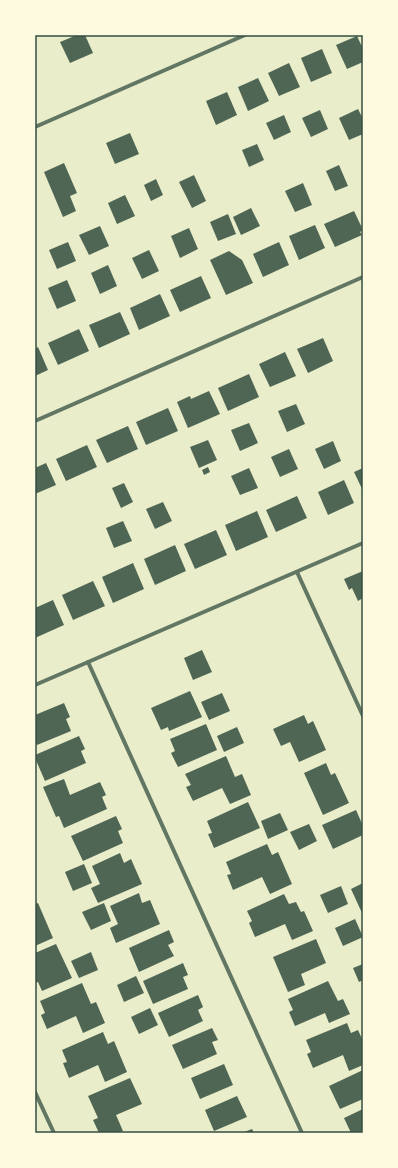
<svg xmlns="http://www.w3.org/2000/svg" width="398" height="1168" font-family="'Roboto Serif',serif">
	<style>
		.building { fill: #4f6655 }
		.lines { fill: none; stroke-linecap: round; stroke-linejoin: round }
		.minor { stroke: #617663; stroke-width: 4 }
		.neatline { fill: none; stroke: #344e41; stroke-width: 1.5 }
	</style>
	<rect width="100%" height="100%" fill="#e9edc9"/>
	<g class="building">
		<path d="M77 35H85L93 53 70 63 60 42Z"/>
		<path d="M357 36 363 49V62L347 69 336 45Z"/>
		<path d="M322 49 332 73 311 82 301 58Z"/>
		<path d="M289 63 300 87 279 96 268 73Z"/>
		<path d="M258 78 269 101 248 111 238 87Z"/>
		<path d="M227 92 237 115 216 125 206 101Z"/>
		<path d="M358 109 363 119V134L349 140 339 118Z"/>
		<path d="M320 110 328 129 311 137 302 118Z"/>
		<path d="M284 115 291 132 274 140 266 123Z"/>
		<path d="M130 133 139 154 115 164 106 143Z"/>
		<path d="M257 144 264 160 249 167 242 150Z"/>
		<path d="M64 163 77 193 70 196 76 211 63 217 44 172Z"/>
		<path d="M339 165 348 186 335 191 326 171Z"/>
		<path d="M194 175 206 201 192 208 179 182Z"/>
		<path d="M156 179 163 195 151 201 144 185Z"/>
		<path d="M303 183 312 205 295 212 285 191Z"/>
		<path d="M125 195 135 216 117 224 108 203Z"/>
		<path d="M251 208 260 226 241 235 233 217Z"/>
		<path d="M354 211 363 230 360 232 362 235 335 247 324 224Z"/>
		<path d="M228 214 236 234 218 241 210 222Z"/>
		<path d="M315 225 325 248 299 260 289 236Z"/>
		<path d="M100 226 109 246 89 255 79 235Z"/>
		<path d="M189 228 198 249 180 258 171 236Z"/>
		<path d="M68 242 76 261 57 269 49 250Z"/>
		<path d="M279 242 289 265 263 277 253 254Z"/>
		<path d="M149 250 159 271 142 279 132 258Z"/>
		<path d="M229 251 242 260 253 283 226 295 210 260Z"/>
		<path d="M108 265 117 286 100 294 91 273Z"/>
		<path d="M201 276 211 298 180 312 170 290Z"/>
		<path d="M67 280 76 301 57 309 48 288Z"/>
		<path d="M160 294 170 316 139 330 130 308Z"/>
		<path d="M120 312 130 334 99 348 89 325Z"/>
		<path d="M79 329 89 351 58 365 48 343Z"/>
		<path d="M323 338 333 361 308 373 297 349Z"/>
		<path d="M38 347 48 370 35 376V349Z"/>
		<path d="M285 352 296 376 270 387 259 364Z"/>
		<path d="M249 374 259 397 228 411 218 388Z"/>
		<path d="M209 391 220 414 188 428 177 402 190 396 191 399Z"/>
		<path d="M296 404 305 424 287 432 278 411Z"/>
		<path d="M168 408 178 431 146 445 136 422Z"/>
		<path d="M249 423 258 443 240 451 231 430Z"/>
		<path d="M128 426 138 449 107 463 96 440Z"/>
		<path d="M208 440 217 460 199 468 190 447Z"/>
		<path d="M333 441 341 461 324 469 315 449Z"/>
		<path d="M87 445 97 467 66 481 56 459Z"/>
		<path d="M289 449 298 469 280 477 271 457Z"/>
		<path d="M46 463 56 485 35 494V468Z"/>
		<path d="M208 467 210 472 204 475 202 470Z"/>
		<path d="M249 468 258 488 240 495 231 476Z"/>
		<path d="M363 468V491L354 472Z"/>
		<path d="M344 480 354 503 328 515 318 492Z"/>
		<path d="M124 483 133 502 121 508 112 488Z"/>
		<path d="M297 496 307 518 276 532 266 510Z"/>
		<path d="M163 502 172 521 155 529 146 509Z"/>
		<path d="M257 511 268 537 236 551 225 525Z"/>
		<path d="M123 521 132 541 114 548 106 528Z"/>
		<path d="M216 530 227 555 195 569 184 544Z"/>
		<path d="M175 545 186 571 155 585 144 559Z"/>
		<path d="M133 563 144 589 113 603 102 577Z"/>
		<path d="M363 571V598L358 601 352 588 349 590 344 579Z"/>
		<path d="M93 581 105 606 73 620 62 595Z"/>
		<path d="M53 600 64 625 35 638V608Z"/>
		<path d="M202 650 212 672 193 680 184 658Z"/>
		<path d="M190 691 202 717 169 731 168 727 161 730 151 708Z"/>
		<path d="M222 693 230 711 209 720 201 702Z"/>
		<path d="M64 703 70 717 66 719 71 731 37 745 35 741V715Z"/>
		<path d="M304 715 308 724 313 721 326 750 299 762 290 742 281 746 273 729Z"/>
		<path d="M206 724 217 750 178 767 171 753 175 751 170 739Z"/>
		<path d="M237 727 244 743 224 752 217 736Z"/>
		<path d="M79 736 85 749 81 751 86 763 45 781 35 758V755Z"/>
		<path d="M226 756 235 777 242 774 251 795 230 804 222 788 193 801 186 787 191 785 185 774Z"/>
		<path d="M326 763 331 775 335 773 349 803 323 815 304 773Z"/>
		<path d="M64 779 70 795 100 782 106 795 102 797 107 809 64 828 59 816 56 817 43 787Z"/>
		<path d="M248 802 260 828 214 848 208 834 212 833 207 821Z"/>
		<path d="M356 810 363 826V835L333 849 322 825Z"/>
		<path d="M280 813 288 830 268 839 261 821Z"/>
		<path d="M116 816 122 829 118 831 123 843 83 861 71 836Z"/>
		<path d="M309 824 317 841 299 850 290 832Z"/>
		<path d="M267 844 272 855 278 852 292 884 270 894 262 877 233 890 227 875 231 874 226 862Z"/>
		<path d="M120 853 124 863 131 859 142 884 98 903 91 888 100 884 92 866Z"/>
		<path d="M84 864 92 883 73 891 65 872Z"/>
		<path d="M363 883V912L362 913 351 889Z"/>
		<path d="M341 886 348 904 328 913 320 895Z"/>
		<path d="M139 893 142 903 150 900 160 924 116 943 110 928 118 924 110 906Z"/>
		<path d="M284 894 289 904 296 902 301 912 304 911 313 931 292 940 285 924 255 937 249 923 252 921 247 911Z"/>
		<path d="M38 903 53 938 35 946V904Z"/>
		<path d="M104 903 111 921 91 930 82 912Z"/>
		<path d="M355 919 363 937 343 946 335 928Z"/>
		<path d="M169 930 174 942 168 945 174 956 139 972 129 948Z"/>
		<path d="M316 939 326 963 301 974 305 985 288 992 273 957Z"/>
		<path d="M56 944 72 978 42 991 38 982 35 983V953Z"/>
		<path d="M91 952 98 970 79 978 71 961Z"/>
		<path d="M183 963 188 975 183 977 188 989 153 1004 143 981Z"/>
		<path d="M363 964V980L359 982 353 968Z"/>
		<path d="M136 976 144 993 124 1002 117 985Z"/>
		<path d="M328 981 338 1001 343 999 350 1014 329 1023 325 1013 295 1026 289 1012 293 1010 288 999Z"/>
		<path d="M82 983 91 1004 96 1002 105 1023 83 1033 76 1016 47 1029 41 1015 45 1013 40 1001Z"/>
		<path d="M198 995 203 1007 198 1010 203 1021 169 1037 158 1013Z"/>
		<path d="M150 1008 158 1025 139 1034 131 1017Z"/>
		<path d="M347 1023 351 1033 358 1030 363 1041V1065L349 1071 343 1055 313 1068 307 1054 311 1052 306 1040Z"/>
		<path d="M212 1028 218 1040 212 1042 217 1054 183 1069 172 1045Z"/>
		<path d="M103 1032 108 1044 114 1041 127 1072 105 1082 98 1065 69 1078 63 1063 67 1062 62 1050Z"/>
		<path d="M224 1064 233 1085 200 1099 191 1078Z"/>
		<path d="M363 1070V1099L340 1109 329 1086Z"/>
		<path d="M130 1078 142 1104 116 1115 123 1131 118 1133H99L93 1120 98 1118 88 1096Z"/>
		<path d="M237 1096 247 1117 214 1131 205 1110Z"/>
		<path d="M363 1109V1133H351L344 1118Z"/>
		<path d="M252 1129 254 1133H242Z"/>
	</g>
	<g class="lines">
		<g class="minor">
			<path d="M35 127 245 35"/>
			<path d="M35 421 363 277"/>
			<path d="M297 572 363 716"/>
			<path d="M88 662 302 1133"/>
			<path d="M35 685 363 543"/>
			<path d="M35 1092 54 1133"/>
		</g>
	</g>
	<rect width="398" height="1168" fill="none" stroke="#fefae0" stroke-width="72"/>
	<rect x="36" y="36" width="326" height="1096" class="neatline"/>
</svg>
